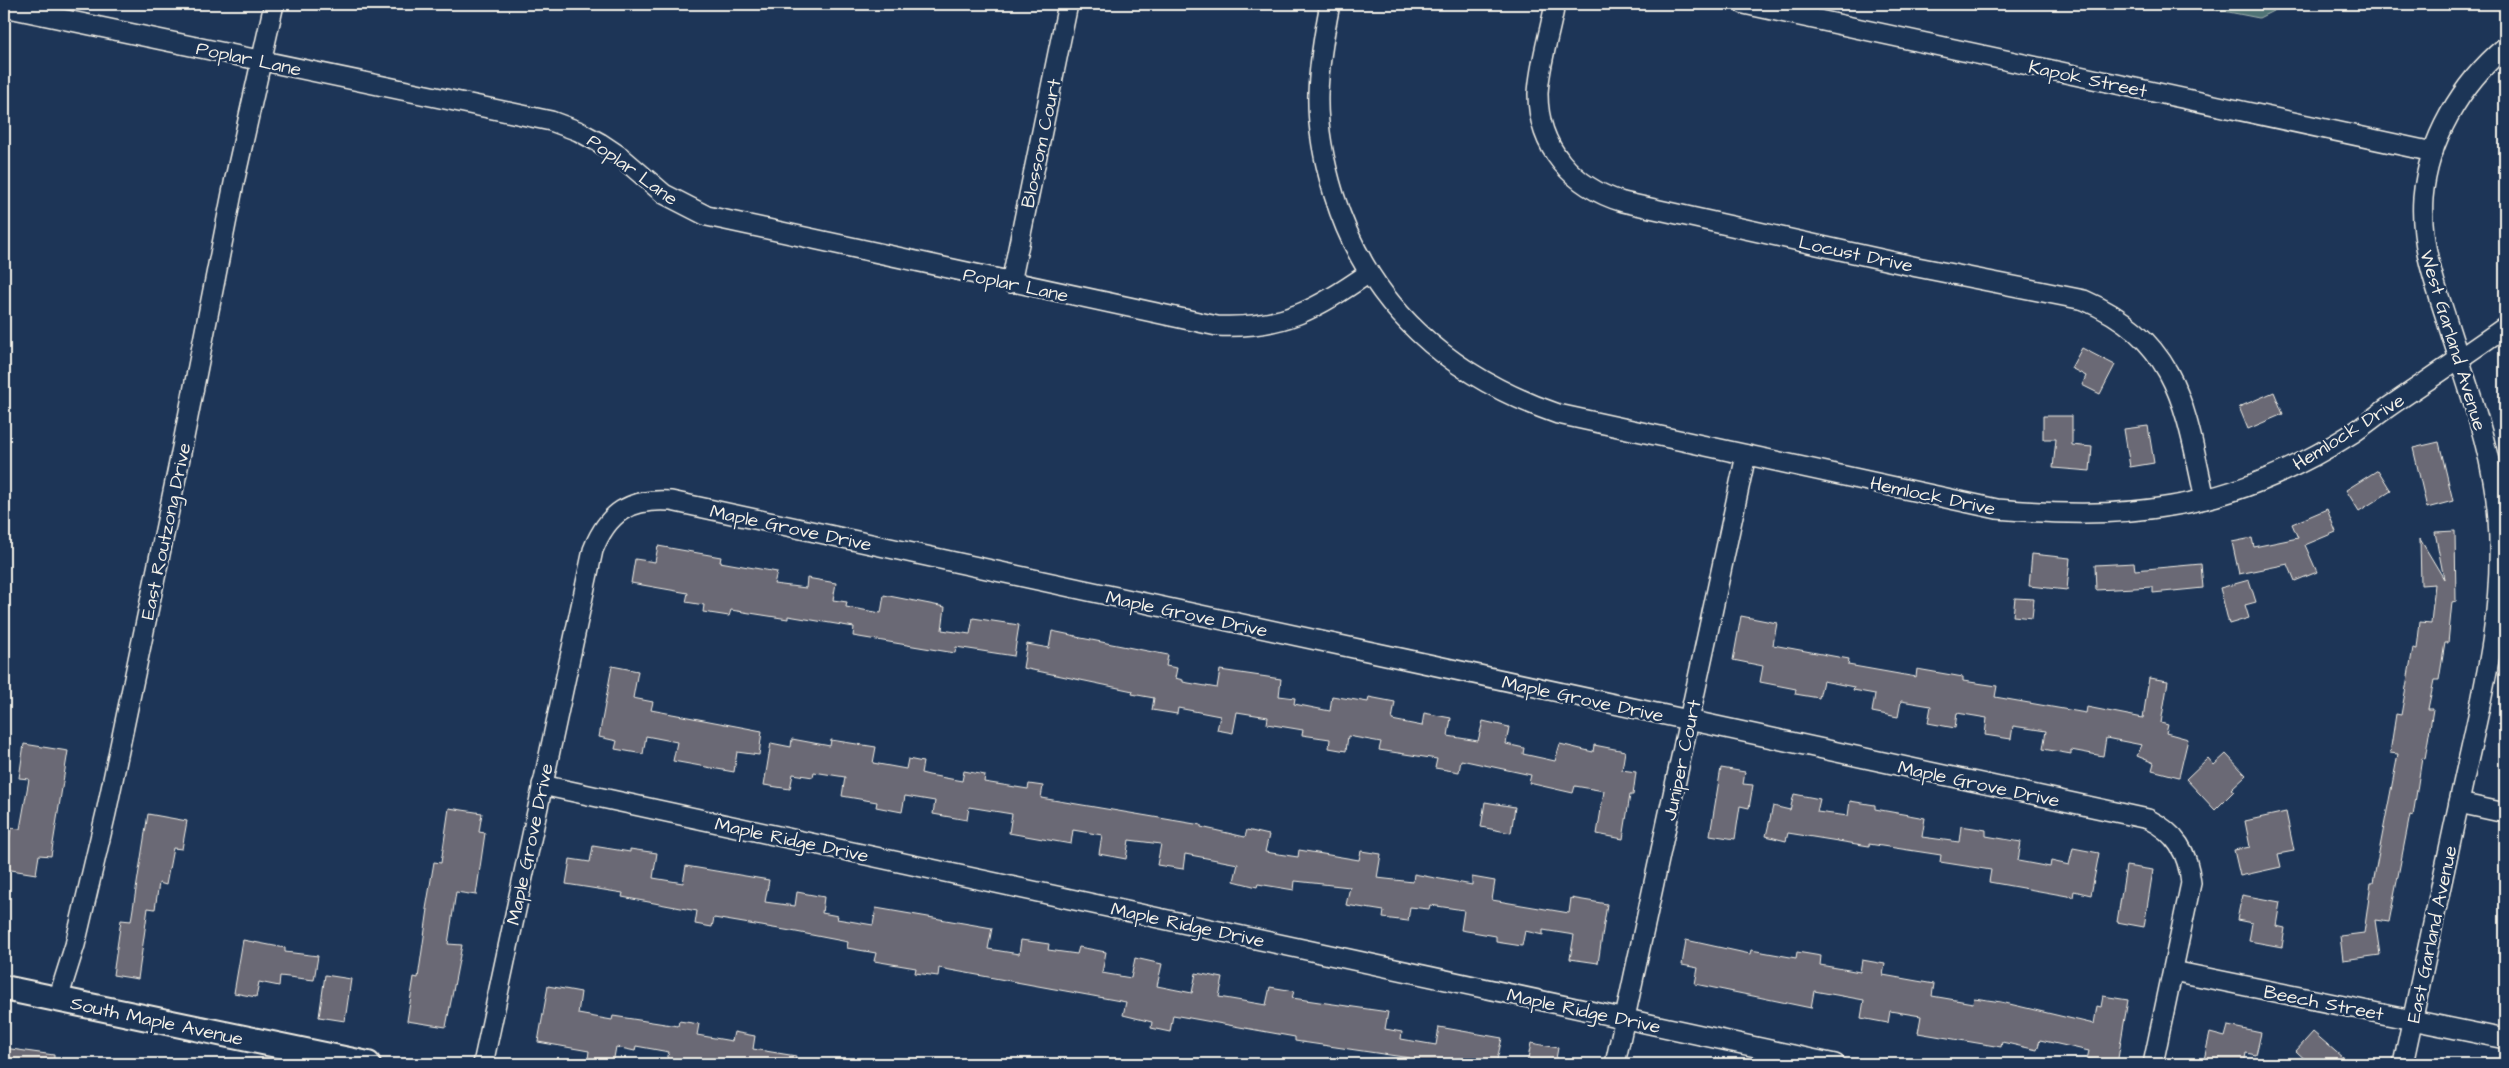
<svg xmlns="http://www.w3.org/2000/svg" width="2509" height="1068" font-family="'Architects Daughter',sans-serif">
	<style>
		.green { fill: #4f7374; stroke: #a2b2ae }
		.building { fill: #6b6974; stroke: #f4f1e8 }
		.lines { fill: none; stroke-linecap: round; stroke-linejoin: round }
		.minor-casing { stroke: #f4f1e8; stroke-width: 22 }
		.major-casing { stroke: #f4f1e8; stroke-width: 28 }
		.minor { stroke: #1d3557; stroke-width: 19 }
		.major { stroke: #1d3557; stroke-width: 24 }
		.labels { text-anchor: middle; stroke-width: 5; stroke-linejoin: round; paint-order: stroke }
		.street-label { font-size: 19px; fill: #f4f1e8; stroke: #1d3557 }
	</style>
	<rect width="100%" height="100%" fill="#1d3557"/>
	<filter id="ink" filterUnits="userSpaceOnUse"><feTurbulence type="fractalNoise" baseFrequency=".02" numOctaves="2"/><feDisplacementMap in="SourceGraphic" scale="10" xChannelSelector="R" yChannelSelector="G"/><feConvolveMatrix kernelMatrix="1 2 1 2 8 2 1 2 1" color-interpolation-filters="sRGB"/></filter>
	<g filter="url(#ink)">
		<path class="green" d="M2188 4H2287L2259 18Z"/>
		<g class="building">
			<path d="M2082 348 2115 365 2100 394 2082 385 2086 376 2071 368Z"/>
			<path d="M2274 392 2283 414 2248 429 2239 407Z"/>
			<path d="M2043 416H2072V445L2092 447 2090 471 2053 468 2056 439H2043Z"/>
			<path d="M2148 426 2154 463 2130 467 2124 429Z"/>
			<path d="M2439 442 2453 501 2427 508 2413 448Z"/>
			<path d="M2378 470 2391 491 2359 511 2346 490Z"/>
			<path d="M2327 509 2336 532 2305 545 2317 572 2295 581 2288 564 2239 574 2232 542 2252 538 2254 547 2298 538 2292 524Z"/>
			<path d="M2455 531 2456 601 2452 602 2448 643H2445L2439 680H2434L2428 709H2433L2425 759 2422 758 2413 816 2410 815 2389 922 2375 920 2380 955 2343 960 2340 936 2364 933 2371 883H2373L2398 754 2390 753 2396 714 2401 715 2413 648 2417 649 2420 622 2431 623 2435 584 2421 585 2420 539 2444 579 2435 532Z"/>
			<path d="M658 546 721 557 720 562 777 572 774 584 806 588 807 578 836 583 833 600 847 602 846 607 881 613 884 595 945 607 942 630 970 634 973 618 1019 625 1014 656 956 647 955 653 853 636 854 627 788 616V619L731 610 729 616 703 612 704 605 686 602 688 593 631 583 635 559 655 562Z"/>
			<path d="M2032 554 2070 558 2067 590 2029 586Z"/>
			<path d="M2134 563 2135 570 2201 564 2203 588 2153 593V587L2096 590 2095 565Z"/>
			<path d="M2249 580 2256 602 2245 605 2249 618 2229 624 2220 588Z"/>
			<path d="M2015 598 2034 599 2032 618 2013 616Z"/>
			<path d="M1741 616 1777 623 1773 645 1849 659 1848 665 1916 677 1917 669 1963 677V681L1997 686 1995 697 2086 713 2087 707 2143 718 2149 678 2168 681 2161 723 2168 725 2166 733 2188 739 2179 777 2152 770 2154 763 2137 756 2142 745 2106 738 2103 756 2071 750V754L2043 749 2046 731 2013 726 2011 739 1985 735 1987 718 1957 713 1955 728 1928 723 1931 706 1901 701 1898 717 1872 712 1875 694 1853 690 1854 687 1823 681 1819 698 1795 694 1796 689 1760 682 1763 666 1733 660Z"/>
			<path d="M1052 631 1076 636V637L1168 655 1166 666 1177 668 1175 678 1183 680V682L1217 688 1220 670 1281 679 1279 696 1295 698 1294 704 1330 711 1332 696 1368 702 1369 697 1395 702 1392 720 1422 726 1424 713 1451 718 1448 736 1478 741 1483 721 1509 727 1506 744 1524 748 1523 754 1555 761 1560 744 1593 752 1594 745 1625 751 1622 770 1636 772 1633 795H1630L1623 839 1597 834 1604 791 1575 786 1573 793 1529 783 1531 775 1461 760 1459 772 1435 768 1437 759 1379 750 1381 742 1348 736 1346 751 1329 748 1330 739 1302 735 1303 730 1267 724 1268 717 1237 712 1233 733 1217 730 1220 716 1178 708 1177 714 1152 710 1154 698 1132 694 1133 691 1023 668 1027 644 1049 648Z"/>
			<path d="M612 666 638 671 633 698 653 702 651 710 762 731 759 755 737 752 734 772 673 761 677 742 646 736 643 754 615 749 617 741 599 737Z"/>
			<path d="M792 739 830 746 831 740 876 747 873 763 906 769 908 759 923 762 921 773 929 775 962 781 964 771 985 775 984 782 1028 789 1029 784 1043 786 1041 798 1201 825V827L1245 837 1247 830 1269 835 1265 852 1298 857 1299 850 1359 860 1361 851 1381 854 1377 878 1413 882 1414 874 1472 885V877L1495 881 1492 900 1569 913 1571 898 1607 904 1598 963 1570 959 1574 935 1543 930V935L1525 931 1522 946 1496 942V936L1461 930 1464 910 1430 905 1429 909 1410 907 1408 921 1383 918 1384 911 1346 905 1350 887 1295 881 1294 890 1258 884 1257 887 1234 881 1238 864 1185 854 1183 869 1157 865 1161 844 1129 840 1126 859 1099 854 1102 835 1073 830 1071 844 1009 833 1012 814 969 807 967 820 933 814 935 801 905 796 902 812 876 807 877 802 842 796 845 777 814 772 813 777 793 774 790 789 764 785 771 743 791 747Z"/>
			<path d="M24 744 68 751 51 856 39 855 36 874 5 869 11 828 20 829 29 779 19 778Z"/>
			<path d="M2226 754 2246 775 2231 789 2234 791 2215 810 2186 779 2208 758 2214 765Z"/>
			<path d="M1721 768 1745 772 1743 784 1753 785 1749 808 1740 806 1735 839 1710 835Z"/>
			<path d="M1794 794 1820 799 1817 812 1848 816 1850 801 1875 805V809L1925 818 1922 837 1959 842 1961 826 1986 830V836L2021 842 2018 861 2050 867 2051 861 2069 865 2073 848 2099 853 2091 895 2074 891 2073 897 1989 882 1991 870 1940 862 1941 855 1869 844V846L1788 833 1786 841 1766 836 1773 806 1790 810Z"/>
			<path d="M1485 802 1515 807 1511 833 1481 827Z"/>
			<path d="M449 808 482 813 479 832 485 833 476 895 456 892 448 944 462 945 446 1027 407 1021 414 977 418 978 428 909H426L434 862 441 863Z"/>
			<path d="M2286 812 2294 851 2278 854 2281 867 2240 876 2234 850 2250 847 2245 821Z"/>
			<path d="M148 814 187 821 182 849 173 848 166 885 159 883 155 909 148 908 138 979 113 975 121 920 131 921Z"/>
			<path d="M593 846 630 852V849L657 853 653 878 683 883 686 866 769 880 765 902 795 906 797 892 824 897 822 913 838 916 837 919 873 925 876 908 992 928 988 949 1019 954 1021 940 1049 944 1048 950 1077 954 1079 947 1106 952 1102 973 1131 978 1135 958 1162 964 1157 986 1192 993 1196 973 1223 978 1219 997 1266 1005 1270 987 1294 991 1292 998 1388 1012 1385 1029 1402 1032 1401 1039 1436 1045 1439 1027 1502 1038 1496 1064H1408L1410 1058 1295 1041V1037L1173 1015 1170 1032 1151 1028 1152 1022 1123 1015 1126 1002 939 968 938 976 915 973 916 968 874 961 876 953 847 948 848 942 791 931 714 918 712 927 695 924 697 911 622 897 623 893 566 884 570 859 590 862Z"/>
			<path d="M2126 866 2153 870 2144 927 2117 922Z"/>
			<path d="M2242 895 2280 902 2276 926 2285 928 2282 947 2249 941 2252 923 2237 920Z"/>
			<path d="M243 940 285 948V952L318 956 314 980 280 976 279 986 259 982 256 997 234 993Z"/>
			<path d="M1686 940 1750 954 1751 950 1796 958 1797 952 1821 956 1820 965 1860 972 1862 960 1885 964 1883 975 1934 984 1932 996 1973 1003 1974 998 2001 1002 2094 1024 2097 1006 2101 1007 2103 996 2128 1000 2117 1064 2087 1059 2089 1051 2040 1040 2037 1050 2002 1042 2001 1047 1918 1033 1921 1016 1890 1011 1888 1023 1861 1018 1864 1000 1814 991 1811 1008 1695 984 1698 968 1682 965Z"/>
			<path d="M325 975 351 979 345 1021 319 1017Z"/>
			<path d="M548 986 581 992 578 1014 612 1020 613 1016 678 1026 679 1021 699 1024 697 1035 732 1041 734 1032 755 1036 753 1049 796 1056 795 1064H666L669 1052 636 1046 635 1051 616 1047 613 1063 588 1059 589 1051 538 1042Z"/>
			<path d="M2228 1026 2261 1033 2256 1055 2246 1053 2244 1064H2203L2210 1033 2225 1037Z"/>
			<path d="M2313 1032 2350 1064H2310L2296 1051Z"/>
			<path d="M1531 1043 1558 1048 1555 1064H1527Z"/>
			<path d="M4 1048 54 1055V1064H4Z"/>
		</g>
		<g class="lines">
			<defs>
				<g id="minor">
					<path d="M1330 4C1324 34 1319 63 1318 94 1317 128 1324 162 1334 195 1368 306 1450 377 1558 414L1997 509C2055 514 2113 516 2171 506 2235 496 2298 468 2353 433 2365 425 2377 415 2390 406 2428 380 2467 354 2505 327"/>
					<path d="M1555 4C1550 32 1539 66 1538 94 1538 148 1573 187 1623 202L1917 267 2084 300C2179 341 2185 409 2205 499"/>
					<path d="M1744 4 2433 152"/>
					<path d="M4 7 551 121 578 131 600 143 621 157 664 194 707 216 1217 326C1284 329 1316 309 1369 273"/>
					<path d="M1011 283 1068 4"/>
					<path d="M542 785 1835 1064"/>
					<path d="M2459 803 2505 813"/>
					<path d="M2173 971 2505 1039"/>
					<path d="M58 999 75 945 106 813 179 463 234 183 274 4"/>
					<path d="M483 1064 593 550C608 512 630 498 671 501L2148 819C2176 833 2188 852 2191 883L2153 1064"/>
					<path d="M1615 1064 1746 455"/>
					<path d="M2403 1064C2423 974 2441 883 2461 793 2481 700 2505 615 2498 519 2493 450 2466 383 2446 318 2433 278 2420 241 2423 198 2428 140 2461 84 2505 47"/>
				</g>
				<path id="major" d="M4 988 368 1064"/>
			</defs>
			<use href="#minor" class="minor-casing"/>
			<use href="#major" class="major-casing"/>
			<use href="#minor" class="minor"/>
			<use href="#major" class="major"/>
		</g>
	</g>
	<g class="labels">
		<g class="street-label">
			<text transform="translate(249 58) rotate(12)" y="7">Poplar Lane</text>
			<text transform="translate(2088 78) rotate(12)" y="7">Kapok Street</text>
			<text transform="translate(1040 143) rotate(-78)" y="7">Blossom Court</text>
			<text transform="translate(633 169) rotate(36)" y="7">Poplar Lane</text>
			<text transform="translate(1856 253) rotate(12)" y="7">Locust Drive</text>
			<text transform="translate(1016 284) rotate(12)" y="7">Poplar Lane</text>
			<text transform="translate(2454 340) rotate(73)" y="7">West Garland Avenue</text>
			<text transform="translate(2348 431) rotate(-32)" y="7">Hemlock Drive</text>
			<text transform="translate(1933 495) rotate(12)" y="7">Hemlock Drive</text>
			<text transform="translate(791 527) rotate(12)" y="7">Maple Grove Drive</text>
			<text transform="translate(165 531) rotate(-78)" y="7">East Routzong Drive</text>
			<text transform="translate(1187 613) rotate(12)" y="7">Maple Grove Drive</text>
			<text transform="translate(1583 698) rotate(12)" y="7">Maple Grove Drive</text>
			<text transform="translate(1681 760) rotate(-78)" y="7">Juniper Court</text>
			<text transform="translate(1979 783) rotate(12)" y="7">Maple Grove Drive</text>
			<text transform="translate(792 839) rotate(12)" y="7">Maple Ridge Drive</text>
			<text transform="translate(529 844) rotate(-78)" y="7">Maple Grove Drive</text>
			<text transform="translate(1188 924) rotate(12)" y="7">Maple Ridge Drive</text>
			<text transform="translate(2431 934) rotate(-78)" y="7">East Garland Avenue</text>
			<text transform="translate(2324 1002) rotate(11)" y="7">Beech Street</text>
			<text transform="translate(1584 1010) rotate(12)" y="7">Maple Ridge Drive</text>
			<text transform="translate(157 1020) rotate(12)" y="7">South Maple Avenue</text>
		</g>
	</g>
	<rect width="2509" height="1068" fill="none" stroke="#1d3557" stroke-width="20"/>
	<rect x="10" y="10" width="2489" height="1048" fill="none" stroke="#f4f1e8" stroke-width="2" filter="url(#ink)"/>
</svg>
